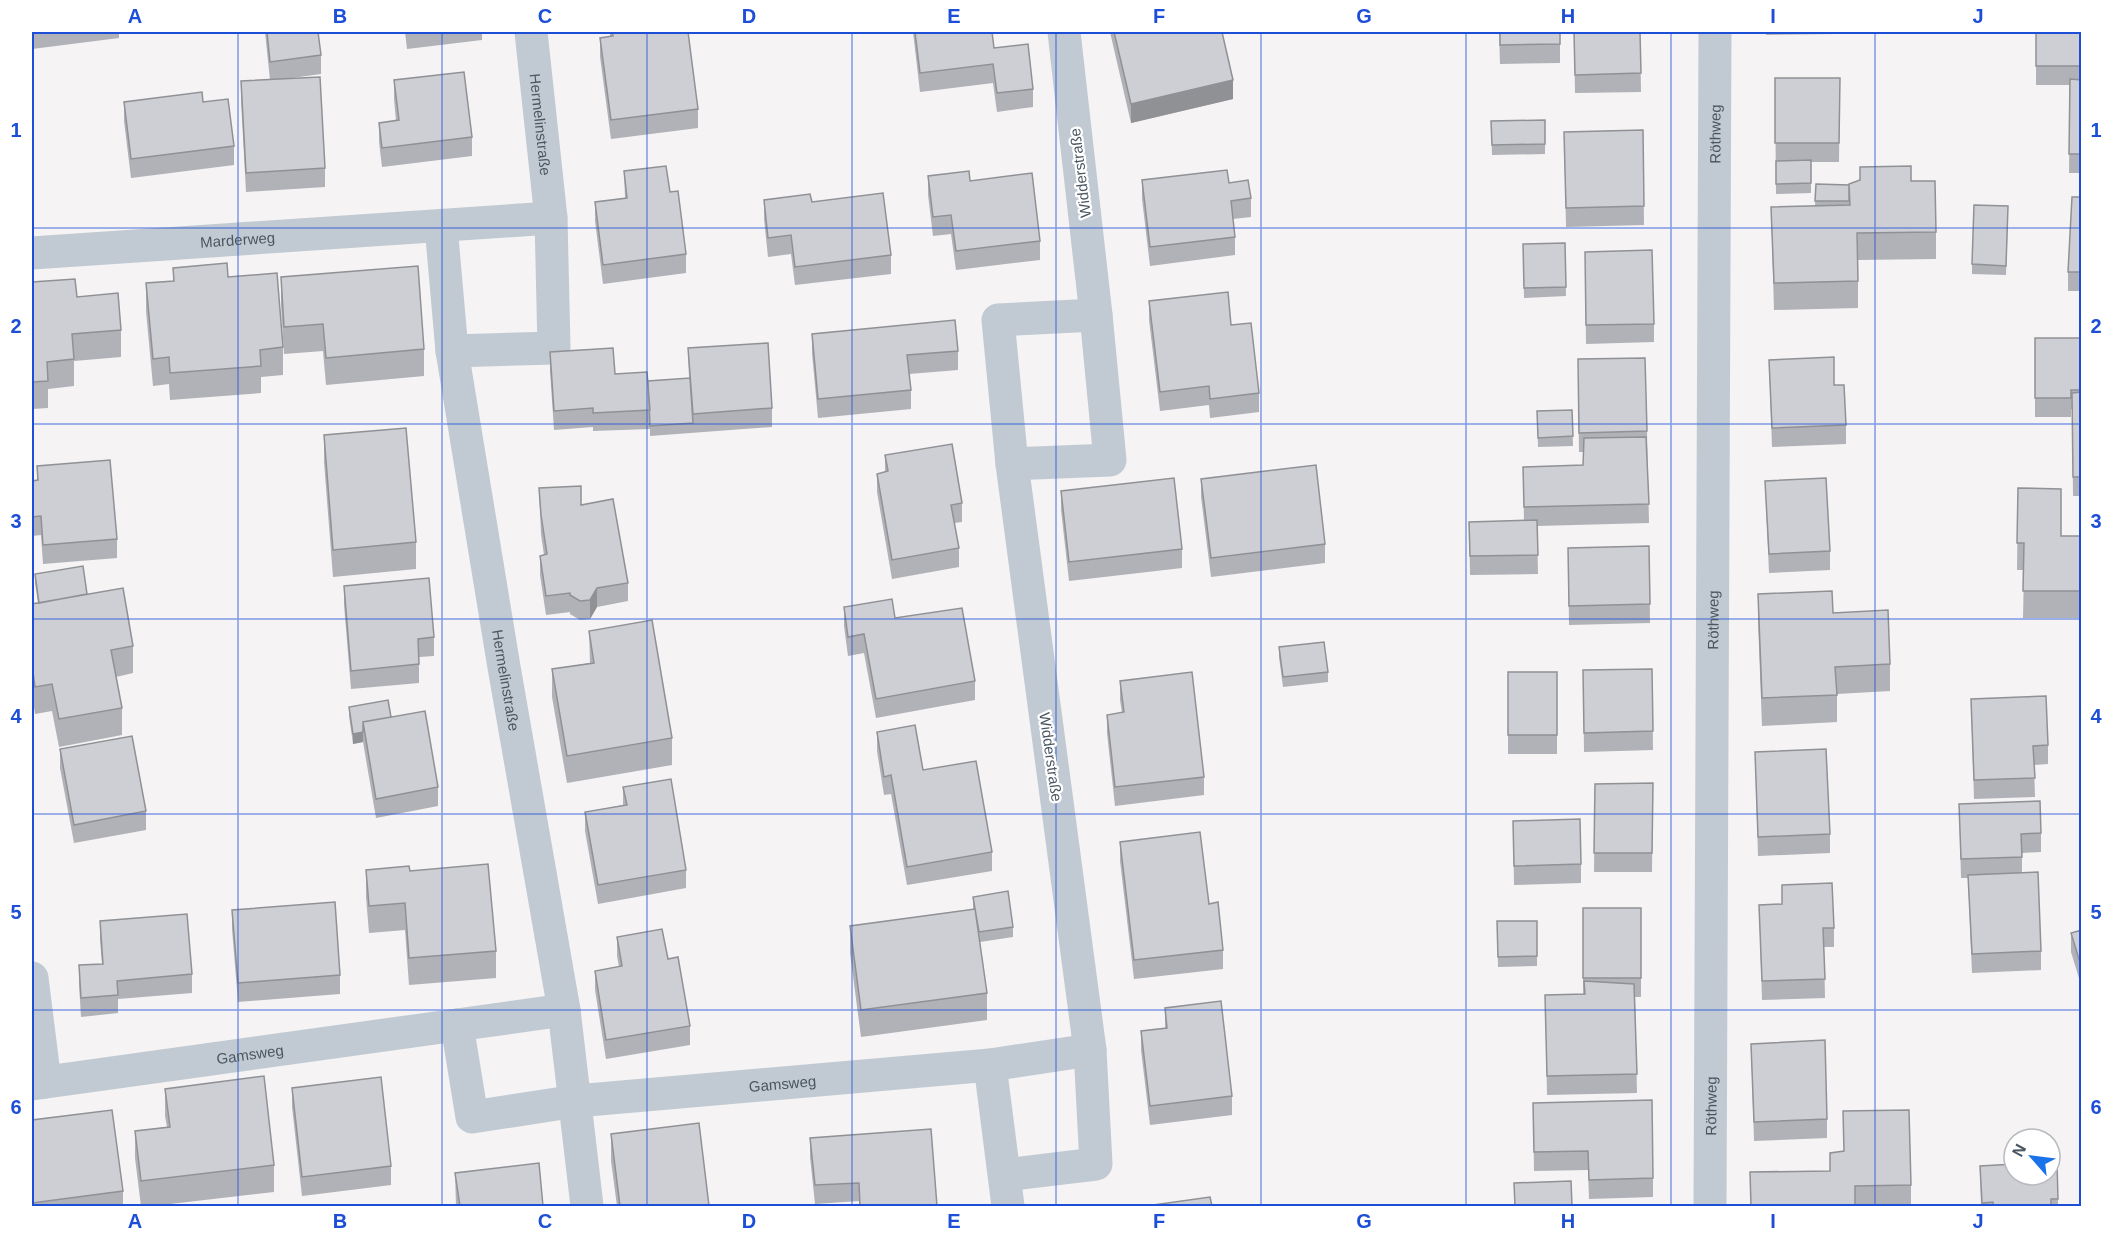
<svg xmlns="http://www.w3.org/2000/svg" width="2113" height="1238" font-family="Helvetica,sans-serif">
<style>
.lines{fill:none;stroke-linecap:round;stroke-linejoin:round}
.street{stroke:#c1cad2;stroke-width:33}
.wall{fill:#b0b2b7}
.shaded-wall{fill:#909195}
.building{fill:#cdcfd5;stroke:#909195;stroke-width:1.5}
.grid{fill:none;stroke:#1d4ed8;stroke-width:1.5;stroke-opacity:0.55}
.labels{text-anchor:middle;dominant-baseline:central;stroke-width:4.5;stroke-linejoin:round;paint-order:stroke}
.street-label{font-size:15px;fill:#4a5661;stroke:#fff}
.neatline{fill:none;stroke:#1d4ed8;stroke-width:2}
.grid-label{font-size:20px;text-anchor:middle;font-weight:bold;fill:#1d4ed8}
</style>
<rect width="100%" height="100%" fill="#f5f3f3"/>
<g class="lines">
<!-- street -->
<g class="street">
<path id="s1" d="M531,32L551,218"/>
<path id="s2" d="M441,226L452,351L504,667L564,1010"/>
<path id="s3" d="M32,253L551,218L554,348L452,351"/>
<path d="M1012,464L1110,460L1096,315L1064,32"/>
<path d="M32,978L45,1082"/>
<path d="M1090,1050L1012,464L998,320L1096,315"/>
<path d="M990,1065L1008,1206"/>
<path id="s4" d="M32,1084L457,1025"/>
<path id="s5" d="M587,1206L564,1010L457,1025L472,1117L576,1101L990,1065L1090,1050L1096,1164L1005,1175"/>
<path id="s6" d="M1710,1206L1715,32"/>
</g>
</g>
<!-- wall -->
<path class="wall" d="M32,32H119V38L32,49Z
M265,32H318L321,55V74L285,79L325,168V187L246,192L241,100V81L270,80Z
M405,32H482V40L407,49Z
M610,32H688L698,109V128L611,139L600,57V38L610,37Z
M913,32H992L994,48L1033,89V107L997,112L993,83L920,92Z
M1110,32H1222L1233,99L1131,123Z
M1499,32H1560V63L1500,64Z
M1574,32H1640L1641,92L1575,93Z
M1766,32H1835V34L1766,35Z
M2036,32H2082V173H2069L2070,85H2036Z
M1775,78H1840L1839,162H1811V193L1776,194Z
M394,80L472,137V156L382,167L379,142V123L396,121L394,99Z
M124,102H203L234,146V165L131,178L124,121Z
M1545,120V154L1492,155L1491,121Z
M1643,130L1644,225L1566,227L1564,132Z
M1860,167L1911,181L1936,232V259L1858,260V308L1774,310L1771,207L1815,206L1816,184L1849,185L1860,180Z
M624,171L686,254V273L603,284L595,221V202L625,198Z
M928,176L970,181L1040,241V260L956,270L951,234L933,236L928,195Z
M1142,180L1229,183L1251,198V217L1233,219L1235,237V255L1150,266L1142,199Z
M2082,197V291H2068V272Z
M764,200L812,202L891,255V274L795,285L791,254L768,257L764,219Z
M2008,216L2006,275L1972,274V264Z
M1565,243L1566,296L1524,298L1523,244Z
M173,268L228,277L283,347V375L261,377V393L170,400L169,384L153,386L146,311V283L173,281Z
M1585,270L1654,324V342L1586,344Z
M281,277L424,349V376L326,385L323,351L284,354L281,305Z
M32,282L77,297L121,330V357L74,361V386L48,389V408L32,409Z
M1149,301L1231,325L1259,393V412L1210,418L1209,405L1160,411L1149,320Z
M812,334L958,351V370L909,374L911,390V409L818,418L812,353Z
M2035,338H2082V496H2073L2072,409H2071V417H2035Z
M688,348L772,408V427L650,436V428V429L593,431V427L554,430L550,371V352L615,374L648,381L689,378Z
M1769,360L1834,385L1846,425V444L1772,447Z
M1578,378L1647,431L1649,523L1537,526L1538,574L1470,575L1469,522L1524,521L1523,467L1583,465L1584,452H1579Z
M1572,410L1573,446L1538,447L1537,411Z
M324,435L416,542V569L333,577L324,462Z
M885,455L962,503V522L954,523L959,548V567L892,579L877,492V474L885,472Z
M37,466L117,539V558L43,564L41,535L32,536V481L37,480Z
M1201,479L1325,544V563L1211,577L1201,497Z
M1765,481L1830,551V570L1769,573Z
M539,488L581,505L628,583V601L597,607L590,619L580,620L570,614V612L546,615L540,575V556L544,555L541,534Z
M2018,488L2061,536H2082V618H2023L2024,570H2017Z
M1061,491L1182,549V568L1069,581L1061,510Z
M1649,546L1650,623L1569,625L1568,548Z
M35,574L87,594L133,646V673L116,677L122,708V735L59,747L52,711L35,714L32,692V604L38,603L35,583Z
M344,586L434,637V656L419,657V683L351,689L344,605Z
M1758,594L1833,613L1890,664V691L1837,694V722L1762,726L1758,621Z
M844,607L975,681V700L876,718L864,653L848,656L844,626Z
M589,631L672,738V765L567,783L552,697V669L590,663Z
M1279,647L1328,672V682L1283,687L1279,657Z
M1652,669L1653,750L1584,752L1583,670Z
M1508,672H1557V754H1508Z
M1120,681L1204,777V795L1115,806L1107,733V715L1122,713L1120,700Z
M1971,699L2048,745V764L2034,765L2035,797L1974,799Z
M349,707L391,717L438,787V806L376,818L363,742L353,744L349,716Z
M877,732L992,852V871L907,885L891,794L884,795L877,751Z
M60,749L146,811V830L74,843L60,768Z
M1755,752L1830,834V853L1758,856Z
M1653,783L1652,872H1594L1595,784Z
M623,787L686,870V888L598,904L585,831V812L623,805Z
M1959,804L2041,833V852L2022,853V873L2041,951V970L1972,973L1968,878H1961Z
M1513,821L1581,864V883L1514,885Z
M1120,842L1209,904L1223,950V969L1134,979L1120,861Z
M366,870L410,871L496,951V978L409,985L405,930L369,933L366,897Z
M1782,885L1834,928V947H1824L1825,998L1762,1000L1759,905L1782,904Z
M973,897L1013,927V937L980,942L987,993V1020L861,1037L850,953V926L973,909Z
M1583,908H1641V997H1635L1637,1093L1547,1095L1545,995L1583,994Z
M232,910L340,975V994L238,1002L232,929Z
M100,921L192,974V993L118,999V1013L81,1017L79,984V965L102,964L100,940Z
M1497,921H1537V966L1498,967Z
M2082,930V988L2071,952V933Z
M617,937L690,1026V1045L606,1059L595,990V971L619,967L617,956Z
M1165,1008L1232,1096V1115L1150,1125L1141,1050V1031L1165,1028Z
M1751,1044L1827,1119V1138L1754,1141Z
M292,1088L391,1166V1185L302,1196L292,1107Z
M165,1089L274,1165V1192L153,1206H141L135,1158V1131L167,1127L165,1116Z
M1533,1103L1653,1178V1197L1589,1199L1588,1170L1534,1171Z
M32,1120L123,1191V1206H32Z
M611,1134L709,1206H617L611,1161Z
M810,1138L937,1206H859V1201L815,1204L810,1157Z
M2057,1163L2058,1206H1981L1980,1166Z
M1750,1172L1911,1185V1204L1855,1205Z
M455,1173L543,1206H456Z"/>
<!-- shaded-wall -->
<path class="shaded-wall" d="M1233,80V99L1131,123V104Z
M597,588V607L590,619V600Z
M363,732V742L353,744V734Z"/>
<!-- building -->
<path class="building" d="M267,32H318L321,55L270,62Z
M612,32H688L698,109L611,120L600,38L613,36Z
M915,32H992L994,48L1028,44L1033,89L997,93L993,64L920,73Z
M1114,32H1222L1233,80L1131,104Z
M1500,32H1560V44L1500,45Z
M1574,32H1640L1641,73L1575,75Z
M2036,32H2082V66H2036Z
M464,72L472,137L382,148L379,123L399,120L394,80Z
M320,77L325,168L246,173L241,81Z
M1775,78H1840L1839,143H1775Z
M2070,79L2082,80V154H2069Z
M202,92L203,102L228,99L234,146L131,159L124,102Z
M1545,120V144L1492,145L1491,121Z
M1643,130L1644,206L1566,208L1564,132Z
M1811,160V183L1776,184V161Z
M666,166L670,192L678,191L686,254L603,265L595,202L627,198L624,171Z
M1911,166V181H1935L1936,232L1857,233L1858,281L1774,283L1771,207L1850,205L1849,184L1860,180V167Z
M1227,170L1229,183L1248,180L1251,198L1231,201L1235,237L1150,247L1142,180Z
M969,171L970,181L1032,173L1040,241L956,251L951,215L933,217L928,176Z
M1816,184L1849,185V201H1815Z
M883,193L891,255L795,267L791,235L768,238L764,200L810,194L812,202Z
M2072,197H2082V272H2068Z
M1974,205L2008,206L2006,266L1972,264Z
M1565,243L1566,287L1524,288L1523,244Z
M1652,250L1654,324L1586,325L1585,252Z
M227,263L228,277L277,273L283,347L260,350L261,366L170,373L169,357L153,359L146,283L174,281L173,268Z
M418,266L424,349L326,358L323,324L284,327L281,277Z
M75,279L77,297L118,293L121,330L72,334L74,359L47,362L48,381L32,382V282Z
M1228,292L1231,325L1251,323L1259,393L1210,399L1209,386L1160,392L1149,301Z
M955,320L958,351L907,355L911,390L818,399L812,334Z
M2035,338H2082V390H2071V398H2035Z
M768,343L772,408L693,414L688,348Z
M613,348L615,374L647,372L650,410L593,413V408L554,411L550,352Z
M1834,357V385H1844L1846,425L1772,428L1769,360Z
M1645,358L1647,431L1579,433L1578,359Z
M690,378L693,423L650,426L648,381Z
M2082,392V477H2073L2072,393Z
M1572,410L1573,436L1538,438L1537,411Z
M406,428L416,542L333,550L324,435Z
M1646,437L1649,504L1524,507L1523,467L1583,465L1584,438Z
M952,444L962,503L951,505L959,548L892,560L877,474L888,471L885,455Z
M110,460L117,539L43,545L41,516L32,517V481L38,480L37,466Z
M1316,465L1325,544L1211,558L1201,479Z
M1174,478L1182,549L1069,562L1061,491Z
M1826,478L1830,551L1769,554L1765,481Z
M581,486V505L613,499L628,583L597,588L590,600L580,601L570,595V593L546,596L540,556L547,554L541,515L539,488Z
M2018,488L2061,489V536H2082V591H2023L2024,543H2017Z
M1537,520L1538,555L1470,556L1469,522Z
M1649,546L1650,604L1569,606L1568,548Z
M83,566L87,594L39,603L35,574Z
M429,578L434,637L418,639L419,664L351,671L344,586Z
M123,588L133,646L111,650L122,708L59,719L52,684L35,687L32,665V604Z
M1832,591L1833,613L1888,610L1890,664L1835,667L1837,695L1762,698L1758,594Z
M892,599L895,618L962,608L975,681L876,699L864,634L848,637L844,607Z
M652,620L672,738L567,756L552,669L594,663L589,631Z
M1324,642L1328,672L1283,677L1279,647Z
M1652,669L1653,731L1584,733L1583,670Z
M1192,672L1204,777L1115,787L1107,715L1124,712L1120,681Z
M1508,672H1557V735H1508Z
M2046,696L2048,745L2033,746L2035,778L1974,780L1971,699Z
M388,700L391,717L363,722V732L353,734L349,707Z
M425,711L438,787L376,799L363,722Z
M915,725L923,770L976,761L992,852L907,867L891,775L884,777L877,732Z
M132,736L146,811L74,825L60,749Z
M1826,749L1830,834L1758,837L1755,752Z
M671,779L686,870L598,885L585,812L627,805L623,787Z
M1653,783L1652,853H1594L1595,784Z
M2040,801L2041,833L2021,834L2022,857L1961,859L1959,804Z
M1580,819L1581,864L1514,866L1513,821Z
M1200,832L1209,904L1218,902L1223,950L1134,960L1120,842Z
M488,864L496,951L409,958L405,903L369,906L366,870L409,866L410,871Z
M2038,872L2041,951L1972,954L1968,875Z
M1832,883L1834,928H1823L1825,979L1762,981L1759,905L1782,904V885Z
M1008,891L1013,927L979,932L973,897Z
M335,902L340,975L238,983L232,910Z
M1583,908H1641V978H1583Z
M975,909L987,993L861,1010L850,926Z
M187,914L192,974L117,981L118,995L81,998L79,965L103,964L100,921Z
M1497,921H1537V956L1498,957Z
M662,929L668,959L678,957L690,1026L606,1040L595,971L622,966L617,937Z
M2082,930V969L2071,933Z
M1584,981L1634,984L1637,1074L1547,1076L1545,995L1585,994Z
M1221,1001L1232,1096L1150,1106L1141,1031L1167,1028L1165,1008Z
M1825,1040L1827,1119L1754,1122L1751,1044Z
M264,1076L274,1165L141,1181L135,1131L170,1127L165,1089Z
M381,1077L391,1166L302,1177L292,1088Z
M1652,1100L1653,1178L1589,1180L1588,1151L1534,1152L1533,1103Z
M112,1110L123,1191L32,1203V1120Z
M1909,1110L1911,1185L1855,1186V1206H1751L1750,1172L1830,1171V1153L1844,1151L1843,1111Z
M699,1123L709,1206H620L611,1134Z
M931,1129L937,1206H860L859,1183L815,1185L810,1138Z
M539,1163L543,1206H460L455,1173Z
M2050,1163H2057L2058,1199H2051V1206H1993V1202L1982,1203L1980,1166L2014,1164V1175H2050Z
M1571,1181L1572,1206H1515L1514,1183Z
M1210,1197L1212,1206H1146Z"/>
<!-- grid -->
<path class="grid" d="M238,32V1206M442,32V1206M647,32V1206M852,32V1206M1056,32V1206M1261,32V1206M1466,32V1206M1671,32V1206M1875,32V1206M32,228H2082M32,424H2082M32,619H2082M32,814H2082M32,1010H2082"/>
<g class="labels">
<!-- street labels -->
<g class="street-label">
<text stroke="none"><textPath href="#s1" startOffset="93">Hermelinstraße</textPath></text>
<text stroke="none"><textPath href="#s6" startOffset="1072">Röthweg</textPath></text>
<text transform="translate(1080 173) rotate(-97)">Widderstraße</text>
<text stroke="none"><textPath href="#s3" startOffset="206">Marderweg</textPath></text>
<text stroke="none"><textPath href="#s6" startOffset="586">Röthweg</textPath></text>
<text stroke="none"><textPath href="#s2" startOffset="459">Hermelinstraße</textPath></text>
<text transform="translate(1051 757) rotate(82)">Widderstraße</text>
<text stroke="none"><textPath href="#s4" startOffset="220">Gamsweg</textPath></text>
<text stroke="none"><textPath href="#s5" startOffset="711">Gamsweg</textPath></text>
<text stroke="none"><textPath href="#s6" startOffset="100">Röthweg</textPath></text>
</g>
</g>
<!-- border -->
<rect width="2113" height="1238" fill="none" stroke="#ffffff" stroke-width="66"/>
<!-- north arrow -->
<g transform="translate(2032 1157) rotate(298)"><circle r="28" fill="#ffffff" stroke="#b7bbc0" stroke-width="1.5"/>
<path d="M0-4.5L10 22L0 15L-10 22Z" fill="#1a73e8"/>
<text y="-9" font-size="16" font-weight="bold" text-anchor="middle" fill="#4a5661">N</text>
</g>
<rect x="33" y="33" width="2047" height="1172" class="neatline"/>
<g class="grid-label">
<text x="135" y="23">A</text>
<text x="340" y="23">B</text>
<text x="545" y="23">C</text>
<text x="749" y="23">D</text>
<text x="954" y="23">E</text>
<text x="1159" y="23">F</text>
<text x="1364" y="23">G</text>
<text x="1568" y="23">H</text>
<text x="1773" y="23">I</text>
<text x="1978" y="23">J</text>
<text x="16" y="137">1</text>
<text x="2096" y="137">1</text>
<text x="16" y="333">2</text>
<text x="2096" y="333">2</text>
<text x="16" y="528">3</text>
<text x="2096" y="528">3</text>
<text x="16" y="723">4</text>
<text x="2096" y="723">4</text>
<text x="16" y="919">5</text>
<text x="2096" y="919">5</text>
<text x="16" y="1114">6</text>
<text x="2096" y="1114">6</text>
<text x="135" y="1228">A</text>
<text x="340" y="1228">B</text>
<text x="545" y="1228">C</text>
<text x="749" y="1228">D</text>
<text x="954" y="1228">E</text>
<text x="1159" y="1228">F</text>
<text x="1364" y="1228">G</text>
<text x="1568" y="1228">H</text>
<text x="1773" y="1228">I</text>
<text x="1978" y="1228">J</text>
</g>
</svg>
